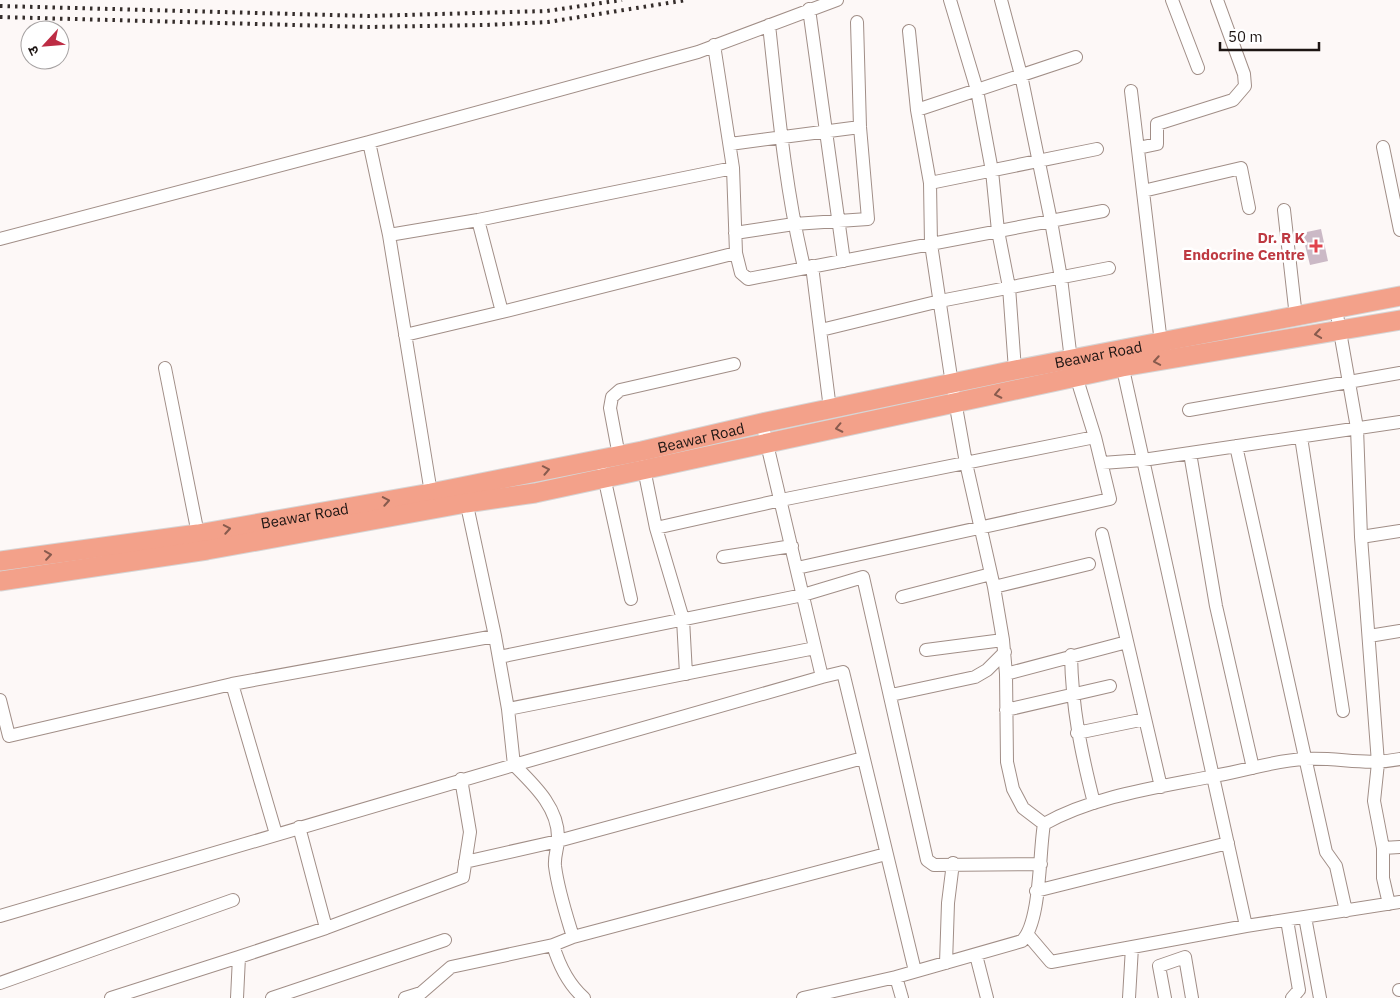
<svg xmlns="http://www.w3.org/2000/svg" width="1400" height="998" font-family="'IBM Plex Sans','Noto Sans Devanagari',sans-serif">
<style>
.building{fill:#cbb9c6}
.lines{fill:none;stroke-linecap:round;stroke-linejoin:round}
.street-casing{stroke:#a18e87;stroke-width:14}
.primary-casing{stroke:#d6d5d5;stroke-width:21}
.street{stroke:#fff;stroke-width:12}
.primary{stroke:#f3a18a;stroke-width:19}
.rail{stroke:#352d2b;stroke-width:4;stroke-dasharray:2.5 5;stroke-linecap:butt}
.oneway{stroke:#885b4e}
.health-dot{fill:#e0444e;stroke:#fff;stroke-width:2}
.labels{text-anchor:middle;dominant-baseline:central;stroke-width:5;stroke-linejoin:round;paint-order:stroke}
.health-label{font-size:15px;font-weight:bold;fill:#be3a42;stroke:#fff;text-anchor:end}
.street-label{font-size:15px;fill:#1d1513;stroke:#fff}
</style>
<rect width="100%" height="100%" fill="#fdf8f7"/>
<!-- building -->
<path class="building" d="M1321,229L1328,261L1310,265L1302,233Z"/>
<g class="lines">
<defs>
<path id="street" d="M950,0L977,90L992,171L998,231L1009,287L1015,370
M1172,0L1198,68
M809,9L844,261
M769,25C778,107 785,188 804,267
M909,31L917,110L930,183L931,244L952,384L966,463L994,587L1003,640L1006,674L1007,762L1013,789L1023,808L1044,824
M714,45L733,168L736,253L741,273L748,279L1103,211
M1131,91L1161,343
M917,110L1076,57
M730,144L860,127
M1383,147L1400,230
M1138,148L1157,144V124L1233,100L1245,86L1244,74L1217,0
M930,183L1097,149
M1143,191L1241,168L1249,208
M1284,210L1296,317
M478,220L502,312L736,253
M735,233L794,224L868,219L860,127L857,22
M389,235L478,220L733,168
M0,239L369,142
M812,266L830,409
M1336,309L1357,428L1361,537L1378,763L1374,801L1383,848V878L1389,904
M821,330L940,301L1109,268
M405,335L502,312
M1121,360L1246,926
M165,368L198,534
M1189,410L1400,373
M762,423L822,677L843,672L915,971
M1301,437L1343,711
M1236,446L1326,852L1336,866L1346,911
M1190,453L1216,606L1253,768
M619,456L610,408L612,397L620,390L734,364
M1102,463L1143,460L1400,422
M643,464L656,528L683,619L686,674
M603,472L631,599
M431,493L389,235L369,142L698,52L837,0
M656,528L781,500L1095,437
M1102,534L1161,787
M1361,537L1400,531
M723,557L792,546
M797,568L1110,499L1095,437L1071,360L1061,278L1051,221L1021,75L1001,0
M994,587L1089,564
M902,597L991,574
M1369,636L1400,631
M926,650L1003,640
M1071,655C1072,708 1081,752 1094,803
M499,657L803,595L863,577L927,860L934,865L1041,864
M1006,674L1127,642
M232,684L276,834
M891,695L975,677L987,670L1005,652
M0,700L9,736L232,684L495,636
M508,709L815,648
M1006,710L1110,686
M1077,733L1145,719
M299,827L326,928
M1383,848L1400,847
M465,862L558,841L863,758
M1036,891L1228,843
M0,916L514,765L508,709L495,636L465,496
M1305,917L1320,998
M1287,920L1299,990L1292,998
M1028,935L1051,962L1246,926L1400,902
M573,937C566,914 558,890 555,866C554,856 558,848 558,839C559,808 534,785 514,765L822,677
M553,945C559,965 568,984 584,998
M976,955L987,998
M946,963L948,903L953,863
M896,977L902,998
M0,983L233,900
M1399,990H1400
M111,998L239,957
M237,998L239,957L326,928L463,877L470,832L461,779
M272,998L445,940
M405,998L421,993L451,967L553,945L573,937L886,854
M803,998L896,977L1022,941C1041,922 1039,852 1044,824C1096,795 1161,787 1219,775C1247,770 1277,760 1305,759C1339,757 1365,766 1400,759
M1129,998L1132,947
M1165,998L1159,966L1185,957L1192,998"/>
<g id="primary">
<path id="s1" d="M0,561L198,534L431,493L642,451L762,423L1015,370L1400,296"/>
<path d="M0,581L207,550L466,503L535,493L1122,367L1400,320"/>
</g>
</defs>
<!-- street casing -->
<use href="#street" class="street-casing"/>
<!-- primary casing -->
<use href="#primary" class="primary-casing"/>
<!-- street -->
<use href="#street" class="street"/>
<!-- primary -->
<use href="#primary" class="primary"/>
<!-- rail -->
<path class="rail" d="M0,6L368,16L547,11L622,0
M0,17L368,27L485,25L548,22L687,0"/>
</g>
<!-- one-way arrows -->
<defs><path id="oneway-chevron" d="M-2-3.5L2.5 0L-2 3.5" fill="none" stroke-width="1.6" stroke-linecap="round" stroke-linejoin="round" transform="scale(1.25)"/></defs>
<g class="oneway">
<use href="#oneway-chevron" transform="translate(1318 334) rotate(171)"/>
<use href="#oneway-chevron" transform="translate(1157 361) rotate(170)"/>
<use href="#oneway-chevron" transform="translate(998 394) rotate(168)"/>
<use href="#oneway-chevron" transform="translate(839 428) rotate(168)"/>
<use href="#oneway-chevron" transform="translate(546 470) rotate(-11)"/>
<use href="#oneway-chevron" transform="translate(386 501) rotate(-10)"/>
<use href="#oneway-chevron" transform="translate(227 529) rotate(-10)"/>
<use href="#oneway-chevron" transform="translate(48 555) rotate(-8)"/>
</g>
<!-- markers -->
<path class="health-dot" d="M1313.5 238.5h5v5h5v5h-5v5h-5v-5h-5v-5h5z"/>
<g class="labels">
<!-- health labels -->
<g class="health-label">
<text x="1305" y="237">Dr. R K<tspan x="1305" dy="17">Endocrine Centre</tspan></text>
</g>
<!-- street labels -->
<g class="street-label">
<text stroke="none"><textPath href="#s1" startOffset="1118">Beawar Road</textPath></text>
<text stroke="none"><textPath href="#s1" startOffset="712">Beawar Road</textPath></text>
<text stroke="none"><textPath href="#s1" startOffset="308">Beawar Road</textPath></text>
</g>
</g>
<!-- north arrow -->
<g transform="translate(45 45) rotate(244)"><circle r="24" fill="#ffffff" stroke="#a5a1a1"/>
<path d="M0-4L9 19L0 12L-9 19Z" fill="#bd2c44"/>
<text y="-8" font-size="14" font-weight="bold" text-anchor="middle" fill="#1d1513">उ</text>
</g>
<!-- scale -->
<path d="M1220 42v8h99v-8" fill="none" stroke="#1d1513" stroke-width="2.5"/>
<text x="1228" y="42" font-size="15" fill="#1d1513" stroke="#ffffff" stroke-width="4" paint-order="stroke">50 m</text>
</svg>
